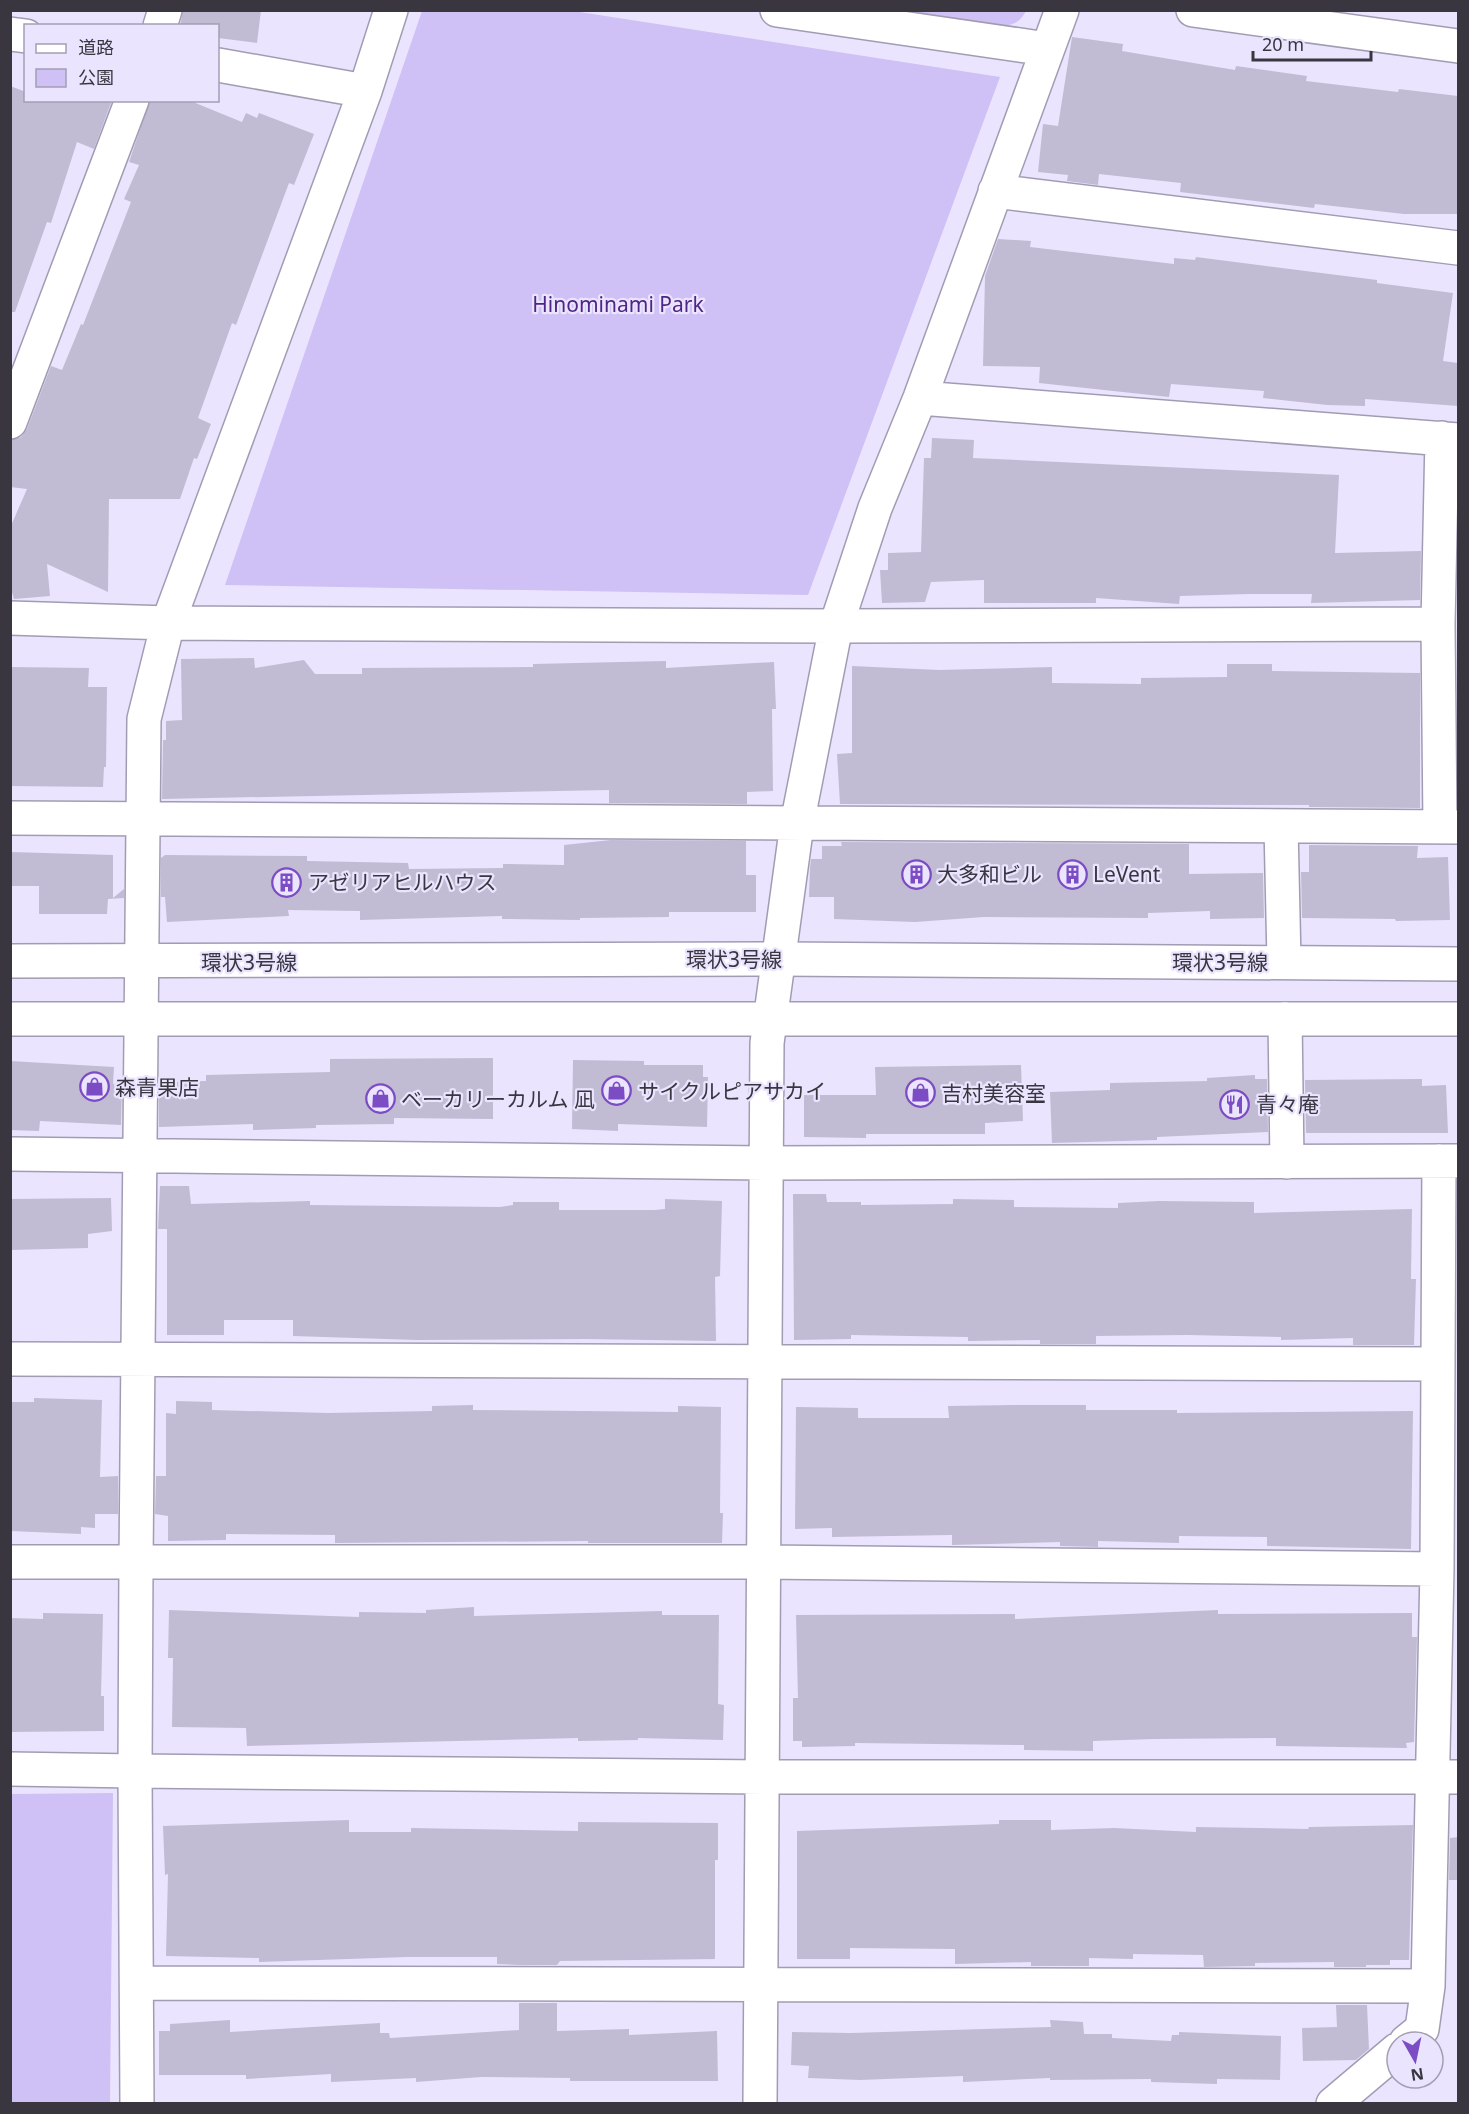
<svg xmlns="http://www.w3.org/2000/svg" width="1469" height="2114" font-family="'Noto Sans','Noto Sans JP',sans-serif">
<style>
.green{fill:#cfc0f5}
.building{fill:#c2bbd4}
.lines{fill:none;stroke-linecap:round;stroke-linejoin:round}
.street-casing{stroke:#a29cb3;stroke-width:36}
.secondary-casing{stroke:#a29cb3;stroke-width:36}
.street{stroke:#fff;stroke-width:33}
.secondary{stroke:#fff;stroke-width:33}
.labels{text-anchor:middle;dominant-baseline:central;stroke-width:4.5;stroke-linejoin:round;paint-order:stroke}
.park-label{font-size:21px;fill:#4e2686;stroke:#ebe4fe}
.poi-label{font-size:21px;fill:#393640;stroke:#ebe4fe;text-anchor:start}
.street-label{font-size:21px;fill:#393640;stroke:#ebe4fe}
</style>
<rect width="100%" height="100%" fill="#ebe4fe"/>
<!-- green -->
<path class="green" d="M422,11H573L1000,77L808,595L225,585Z
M901,11H1026C1022,18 1018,23 1009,25C982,29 929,15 901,11Z
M113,1793L110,2103H11V1794Z"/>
<!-- building -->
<path class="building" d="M183,10H261L257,43L218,38V26H180Z
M1072,37L1123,44L1122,51L1235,70L1236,66L1307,76L1306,81L1398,92L1399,89L1458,96V214H1404L1315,204L1314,208L1180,192L1181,183L1099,174L1098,185L1067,181L1068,175L1038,172L1043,124L1058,126Z
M10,86L26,92V100H112L94,149L77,142L51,223L47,222L15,312H10Z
M150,100H188L242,122L246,113L257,118L259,113L314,134L294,185L289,183L236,325L232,323L198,418L211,424L197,459L194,458L180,499H109L108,592L47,564L50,596L14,599L10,585V528L27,489L10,487V440L21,437L27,429L51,366L62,370L81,324L83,325L131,202L124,199L139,165L129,162Z
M998,239L1031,241L1030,247L1174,264V258L1195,260L1196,257L1377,280V283L1453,293L1443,361L1458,363V406L1365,399V406L1327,405L1263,398L1264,391L1171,384L1169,397L1039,383L1040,367L983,366L985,276Z
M932,438L974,440L973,458L1339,475L1335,553L1421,551L1420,600L1311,603L1312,594H1249L1180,596L1179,604L1096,598V603H984V580L931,582L925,602L882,603L880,570H888V553L921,552L924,458H931Z
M254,658L255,668L304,660L315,674H362V668L533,667V664L666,661V668L774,662L776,709H772L773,791L747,792V804L609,803V790L162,799L163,740H166V721L182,720L181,659Z
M1227,664H1272V671L1420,673V808L1309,807V805L840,804L837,754L852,753V666L939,670L1052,667V683L1141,684V678L1227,677Z
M10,667L89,668L88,687H107L106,767H104L103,787L10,786Z
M611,840L746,841V875H756V912H669V917L580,918V920L502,919V916L360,920V911L288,910L289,916L167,922L165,897H161V858L165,855L307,856V861L408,863L409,869L503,868V864L564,865V845Z
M841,842L1189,844V874L1263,873L1264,918L1210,919V911L1148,913V918L984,917L915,922L834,919V897H809L810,868L811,859H822V846H842Z
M1309,845L1418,846L1417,858L1448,857L1450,920L1396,921L1395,919L1302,918L1301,872H1309Z
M10,852L113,855V898L124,889V898L108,899L107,914H39V886H10Z
M493,1058V1119L394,1118V1124L316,1125V1128L253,1130V1124L159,1127V1082L206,1081V1075L330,1072V1059Z
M573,1060L644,1061V1065H703V1077H708L707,1127L618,1124V1131L572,1129Z
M10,1061L114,1067L113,1084L122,1083L121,1125L40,1121L39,1131L10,1130Z
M1021,1065L1023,1121L985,1123V1134H866V1138L804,1137V1095H876L875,1067Z
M1255,1075V1079H1267L1268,1132L1157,1137V1140L1052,1143L1050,1092L1110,1090V1083L1207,1081V1078Z
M1422,1079V1086L1446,1085L1448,1133H1306L1305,1080Z
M160,1186H189L191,1204L310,1201V1205L500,1207L513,1205V1202H559V1210H655L665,1209V1199L722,1201L720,1276L715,1277L716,1341L585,1339L417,1340L293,1336V1320H224V1335H167V1229H158Z
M793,1194H826L827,1202H861V1205L953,1204V1199L1014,1200V1207L1118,1208V1203L1159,1201L1254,1202V1213L1412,1209L1411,1279H1416L1414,1345H1353V1338L1281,1340V1337L1187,1335L1096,1336V1344H1040V1340L968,1341V1337L851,1335V1339L794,1340Z
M111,1198L112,1231L88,1234V1248L10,1250V1199Z
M34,1398L102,1400L100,1477L118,1476V1514H95V1528L81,1527V1534L10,1531V1402H34Z
M176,1401L212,1402V1410L328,1413L432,1411V1406L473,1405V1410L678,1412V1406L721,1407L720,1513H723L722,1543H588V1541L335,1543V1535L226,1534V1540L168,1541V1516L155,1514L156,1476H166V1413L176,1414Z
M1014,1405H1086V1410H1177V1413L1413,1411L1411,1549L1267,1546V1537L1179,1536V1543L1098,1541V1547L1060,1546V1542L952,1545V1535L832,1537V1528L795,1529L796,1407L858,1408V1418H949L948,1406Z
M474,1607V1616L662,1611V1615H719L718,1704L724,1705L723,1740L638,1738V1740L578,1741V1738L247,1746L246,1728L172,1727L173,1658H168L169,1610L359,1617V1612L426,1613V1610Z
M1218,1610V1614L1412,1613V1637H1417L1414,1742L1406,1743L1407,1748L1276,1746V1738L1154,1739L1093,1741V1751L1024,1750V1745L855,1743V1746L802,1747V1741H793V1698H798L796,1615L1015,1614V1619Z
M43,1613L103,1614L101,1696H104V1731L10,1732V1618L43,1619Z
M349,1820V1832H411V1828L578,1831V1822L718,1823V1860H715V1959L560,1961L557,1965H519L497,1964V1957H407L259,1962V1958L166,1956L168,1874L165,1875L163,1826Z
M999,1820H1051V1830L1114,1828L1196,1832V1827L1308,1829L1309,1827L1413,1825L1409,1960H1390V1965H1366V1967H1334V1962L1255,1963V1966L1204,1967L1203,1955L1133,1954V1959L1089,1958V1966H1031V1962L955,1964V1949L850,1948V1959H797V1831L999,1824Z
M1458,1837V1880H1449L1450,1838Z
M519,2003H557V2031L629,2029V2035L717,2031L718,2081H570V2078L481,2077L416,2082V2078L331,2082V2074L246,2079V2075H159V2031H170V2024L230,2020V2032L380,2023V2033H389L390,2038L519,2030Z
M1336,2005H1367L1369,2049L1356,2060L1303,2061L1302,2028L1337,2027Z
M1050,2020L1083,2022L1084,2034H1112V2038L1171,2041L1172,2035H1179V2032L1281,2036L1280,2080L1217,2079V2084L1151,2082V2079L1050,2080V2078L963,2082V2076L860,2080L808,2078L809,2066L791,2065L792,2032L851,2033L1051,2027Z"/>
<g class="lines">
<defs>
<path id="street" d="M777,10L1047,49
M1193,10L1458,46
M160,26L165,10
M10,34L26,36
M218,65L365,91L391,10
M365,91L168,623L144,719L136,1562H763L1437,1569
M995,191L1458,248
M920,398L1458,440
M10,422L132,100
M10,618L168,623L836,626L1438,624L1442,438
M1438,624L1440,827
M10,818L1458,827
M1281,826L1284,962
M1285,1019L1287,1162
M10,1154L767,1163L1458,1161
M10,1359L1438,1364L1437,1569L1428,1986L138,1983
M1438,1364L1439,1161
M10,1562H136L135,1771L10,1769
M1406,2042L1422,2029L1428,1986
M137,2104L135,1771L763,1777H1458
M760,2104L767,1043L797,824L836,626L875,508L920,398L1062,10
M1333,2104L1397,2050"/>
<path id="secondary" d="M10,961L778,959L1458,964
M10,1019H1458"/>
</defs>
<!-- street casing -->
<use href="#street" class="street-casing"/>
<!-- secondary casing -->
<use href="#secondary" class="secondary-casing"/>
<!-- street -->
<use href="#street" class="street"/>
<!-- secondary -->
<use href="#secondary" class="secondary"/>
</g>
<!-- icons -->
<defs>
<symbol id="building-ring" viewBox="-11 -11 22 22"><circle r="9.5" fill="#ebe4fe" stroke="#7b4cc4" stroke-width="1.5"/><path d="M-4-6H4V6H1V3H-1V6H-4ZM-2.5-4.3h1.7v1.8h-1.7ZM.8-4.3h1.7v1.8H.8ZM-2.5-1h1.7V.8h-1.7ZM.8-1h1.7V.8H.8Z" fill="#7b4cc4"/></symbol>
<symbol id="shop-ring" viewBox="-11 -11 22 22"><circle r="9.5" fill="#ebe4fe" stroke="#7b4cc4" stroke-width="1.5"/><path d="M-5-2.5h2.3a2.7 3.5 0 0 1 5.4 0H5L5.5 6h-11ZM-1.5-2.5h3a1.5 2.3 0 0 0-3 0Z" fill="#7b4cc4"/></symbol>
<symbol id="restaurant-ring" viewBox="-11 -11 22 22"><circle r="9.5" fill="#ebe4fe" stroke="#7b4cc4" stroke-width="1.5"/><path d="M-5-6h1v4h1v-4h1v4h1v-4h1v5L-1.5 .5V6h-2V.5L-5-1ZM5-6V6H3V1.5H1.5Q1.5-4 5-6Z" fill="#7b4cc4"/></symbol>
</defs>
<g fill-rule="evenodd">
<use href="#building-ring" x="900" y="858" width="33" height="33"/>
<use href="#building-ring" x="1056" y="858" width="33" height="33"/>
<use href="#building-ring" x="270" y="866" width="33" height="33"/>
<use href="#shop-ring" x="78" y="1070" width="33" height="33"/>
<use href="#shop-ring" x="600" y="1074" width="33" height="33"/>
<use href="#shop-ring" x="904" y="1076" width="33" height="33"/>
<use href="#shop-ring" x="364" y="1082" width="33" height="33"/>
<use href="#restaurant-ring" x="1218" y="1088" width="33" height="33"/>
</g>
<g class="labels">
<!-- park labels -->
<g class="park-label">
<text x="618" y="304">Hinominami Park</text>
</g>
<!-- poi labels -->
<g class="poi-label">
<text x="937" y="874">大多和ビル</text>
<text x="1093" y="874">LeVent</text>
<text x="308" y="882">アゼリアヒルハウス</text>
<text x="115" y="1087">森青果店</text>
<text x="638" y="1091">サイクルピアサカイ</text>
<text x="941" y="1093">吉村美容室</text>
<text x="401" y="1099">ベーカリーカルム 凪</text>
<text x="1256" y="1104">青々庵</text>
</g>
<!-- street labels -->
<g class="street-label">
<text x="734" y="959">環状3号線</text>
<text x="249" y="962">環状3号線</text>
<text x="1220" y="962">環状3号線</text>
</g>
</g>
<!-- border -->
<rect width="1469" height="2114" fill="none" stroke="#393640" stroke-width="24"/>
<!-- legend -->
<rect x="24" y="24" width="195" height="78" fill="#ebe4fe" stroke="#a49eb2" stroke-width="1.5"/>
<rect x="36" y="44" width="30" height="9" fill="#ffffff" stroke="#a49eb2" stroke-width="1.5"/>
<text x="78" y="54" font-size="18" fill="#393640">道路</text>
<rect x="36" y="69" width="30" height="18" fill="#cfc0f5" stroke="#a49eb2" stroke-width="1.5"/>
<text x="78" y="84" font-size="18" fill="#393640">公園</text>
<!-- north arrow -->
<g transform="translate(1415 2060) rotate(171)"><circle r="28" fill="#ebe4fe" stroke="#a49eb2" stroke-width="1.5"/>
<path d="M0-4.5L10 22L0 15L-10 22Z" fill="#7b4cc4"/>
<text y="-9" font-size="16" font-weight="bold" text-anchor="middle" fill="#393640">N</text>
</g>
<!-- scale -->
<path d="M1253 51v9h118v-9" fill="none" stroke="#393640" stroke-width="3"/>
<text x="1262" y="51" font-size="18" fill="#393640" stroke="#ebe4fe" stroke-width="4.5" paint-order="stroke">20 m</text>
</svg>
